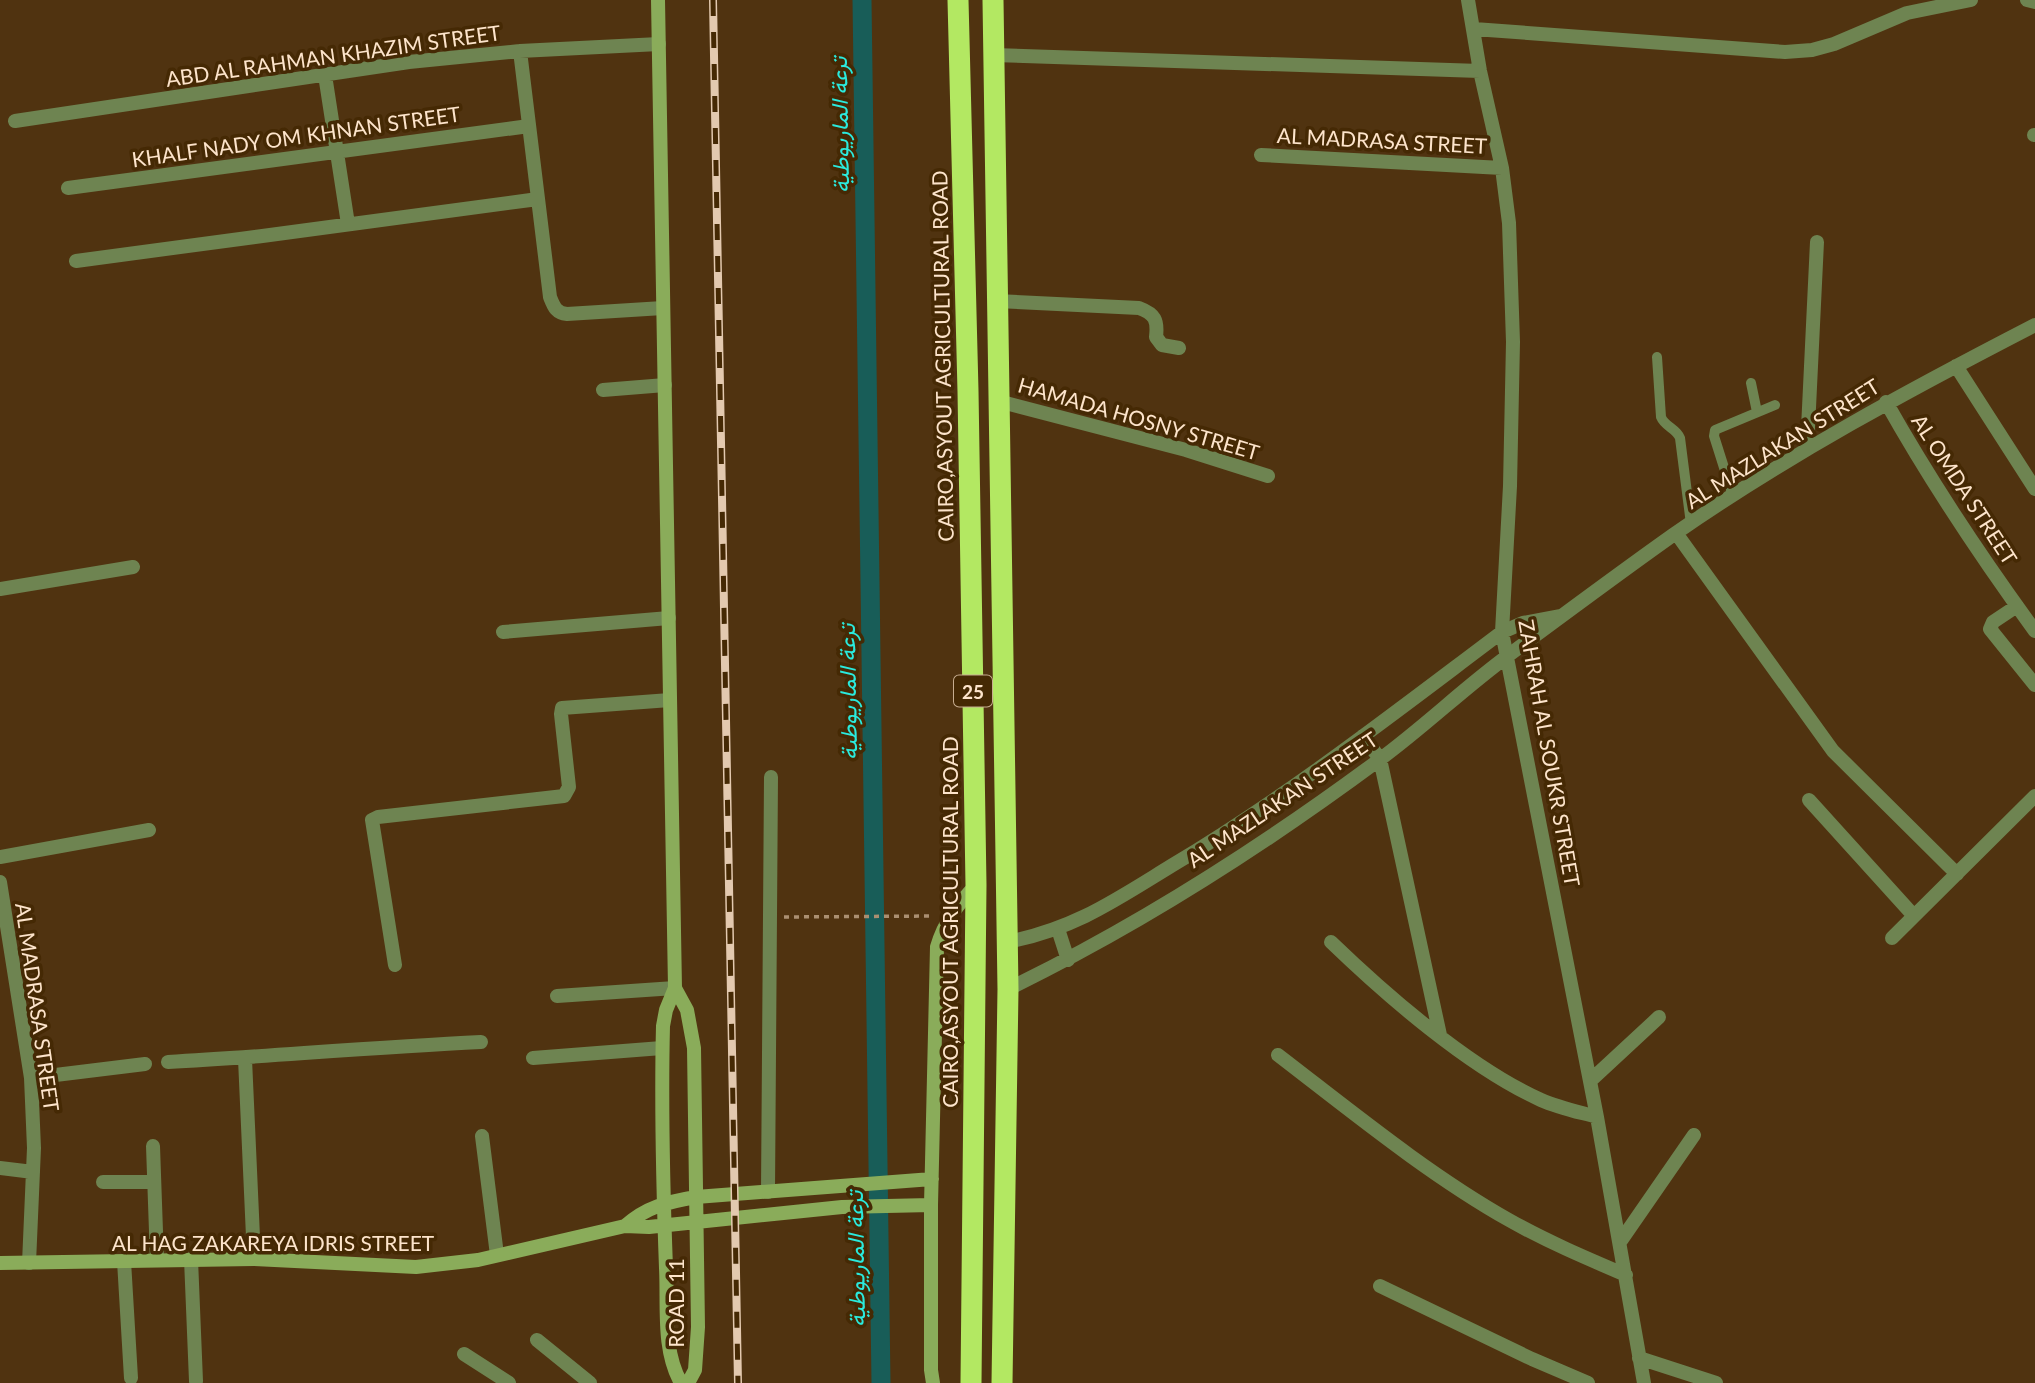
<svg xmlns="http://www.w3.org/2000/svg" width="2035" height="1383" font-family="Lato,Vazirmatn,sans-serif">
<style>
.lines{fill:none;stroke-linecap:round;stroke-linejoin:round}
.canal{stroke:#185d58;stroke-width:19}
.path{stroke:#aa8f71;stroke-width:3.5;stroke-dasharray:5 5;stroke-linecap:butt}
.lane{stroke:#6e8451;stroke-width:10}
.street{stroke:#6e8451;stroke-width:14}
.secondary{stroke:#8aac5a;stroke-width:14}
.highway{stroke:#b3e862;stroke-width:21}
.rail-casing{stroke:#e3c9af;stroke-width:8}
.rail{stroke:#452904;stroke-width:5;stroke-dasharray:16;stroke-linecap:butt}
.labels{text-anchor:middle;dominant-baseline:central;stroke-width:7;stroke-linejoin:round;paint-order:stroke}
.shield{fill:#452904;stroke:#c6ac8f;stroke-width:2}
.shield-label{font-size:19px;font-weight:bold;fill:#fde4cb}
.street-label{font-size:21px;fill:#fde4cb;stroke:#452904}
.water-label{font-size:23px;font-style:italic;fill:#2aebde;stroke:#452904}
</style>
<rect width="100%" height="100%" fill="#503310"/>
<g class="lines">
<!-- canal -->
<path class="canal" d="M862,0L881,1383"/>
<!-- path -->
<path class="path" d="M784,917L934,916"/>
<!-- lane -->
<path class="lane" d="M1657,357L1661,417C1665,427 1676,428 1680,438L1691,524
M1751,383L1757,412
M1733,496L1714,436L1715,430L1775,405"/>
<!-- street -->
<path class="street" d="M1468,0L1480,71L1502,168L1509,223L1513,342L1510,486L1502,632L1597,1117L1644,1383
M2027,0L2035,2
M1474,29L1785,52L1812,50L1834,44L1907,13L1971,0
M520,51L550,297C554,307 556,313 567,314L663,308
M993,55L1480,71
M325,75L348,224
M15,121L409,62L520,51L659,44
M2034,135H2035
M1261,155L1502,168
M68,188L529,126
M76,261L538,199
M997,301L1139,308C1155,314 1158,320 1156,337L1162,345L1179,348
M1956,366L2035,489
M603,390L665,385
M998,401L1186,450L1268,476
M1886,402C1931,482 1981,557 2035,631
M1807,449L1817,242
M1676,533L1833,751L1957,874
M0,589L133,567
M2017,606L1993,622L1990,629L2035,685
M503,632L669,618
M1363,736L1380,759L1440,1035
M1809,800L1914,916
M0,857L149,830
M0,882L31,1078L34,1148L29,1263
M1058,929L1068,960
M1892,938L2035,796
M1007,942C1074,929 1114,901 1171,866C1287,797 1394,713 1502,632L1523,623L1561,616
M1331,942C1387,996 1470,1068 1541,1100C1559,1108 1579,1112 1597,1117
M395,965L372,820L378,817L564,796L569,787L561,714L562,708L670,700
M1008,989C1138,926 1263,846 1379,760C1424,727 1464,688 1509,655C1563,615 1618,574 1673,535C1788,455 1911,389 2035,325
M557,996L675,988
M1278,1055C1351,1111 1429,1175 1509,1220C1546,1241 1586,1258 1626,1275
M533,1058L662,1048
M245,1059L254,1259
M168,1062C273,1056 377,1047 481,1042
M31,1078L145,1064
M1590,1081L1659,1017
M482,1136L497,1255
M153,1146L157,1260
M0,1168L33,1172
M103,1182H154
M768,1192L771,777
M1620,1242L1694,1135
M191,1259L196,1381
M124,1261L131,1378
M1380,1286L1532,1359L1588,1383
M537,1340L590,1383
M464,1354L509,1383
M1639,1358L1716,1383"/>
<!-- secondary -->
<path class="secondary" d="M658,0L675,988L666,1010L663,1026C661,1107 663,1187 666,1268C668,1305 662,1350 681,1383
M675,988L687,1010L694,1048L698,1327L695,1370L688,1383
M625,1226C646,1207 667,1202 696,1197L932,1179
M0,1263L254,1259L416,1267L478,1260L625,1226L649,1227L842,1207L931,1205
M933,1383L931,1370V1205L937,947C944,922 958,904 976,885"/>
<!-- highway -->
<path class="highway" d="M958,0L968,391L976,885L971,1383
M993,0L1008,989L1002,1383"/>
<defs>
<path id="rail" d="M713,0L738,1383"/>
</defs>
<!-- rail casing -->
<use href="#rail" class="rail-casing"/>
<!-- rail -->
<use href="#rail" class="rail"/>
</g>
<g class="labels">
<!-- shield labels -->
<rect class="shield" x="954" y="675.5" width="38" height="31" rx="5"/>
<g class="shield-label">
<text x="973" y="691">25</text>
</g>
<!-- street labels -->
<g class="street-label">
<text transform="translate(333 55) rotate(-8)">ABD AL RAHMAN KHAZIM STREET</text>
<text transform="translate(296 136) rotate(-8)">KHALF NADY OM KHNAN STREET</text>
<text transform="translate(1382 140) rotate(3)">AL MADRASA STREET</text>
<text transform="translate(942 356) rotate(-91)">CAIRO,ASYOUT AGRICULTURAL ROAD</text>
<text transform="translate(1139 418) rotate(16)">HAMADA HOSNY STREET</text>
<text transform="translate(1782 443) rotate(-32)">AL MAZLAKAN STREET</text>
<text transform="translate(1965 489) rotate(57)">AL OMDA STREET</text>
<text transform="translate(1550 753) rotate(80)">ZAHRAH AL SOUKR STREET</text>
<text transform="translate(1282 799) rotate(-34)">AL MAZLAKAN STREET</text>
<text transform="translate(949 922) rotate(-90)">CAIRO,ASYOUT AGRICULTURAL ROAD</text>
<text transform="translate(38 1007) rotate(82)">AL MADRASA STREET</text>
<text x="273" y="1242">AL HAG ZAKAREYA IDRIS STREET</text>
<text transform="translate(675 1303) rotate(-90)">ROAD 11</text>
</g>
<!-- water labels -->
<g class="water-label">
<text transform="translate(839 125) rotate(-91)">ترعة الماريوطية</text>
<text transform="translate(847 692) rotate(-91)">ترعة الماريوطية</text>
<text transform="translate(855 1259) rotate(-91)">ترعة الماريوطية</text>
</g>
</g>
</svg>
